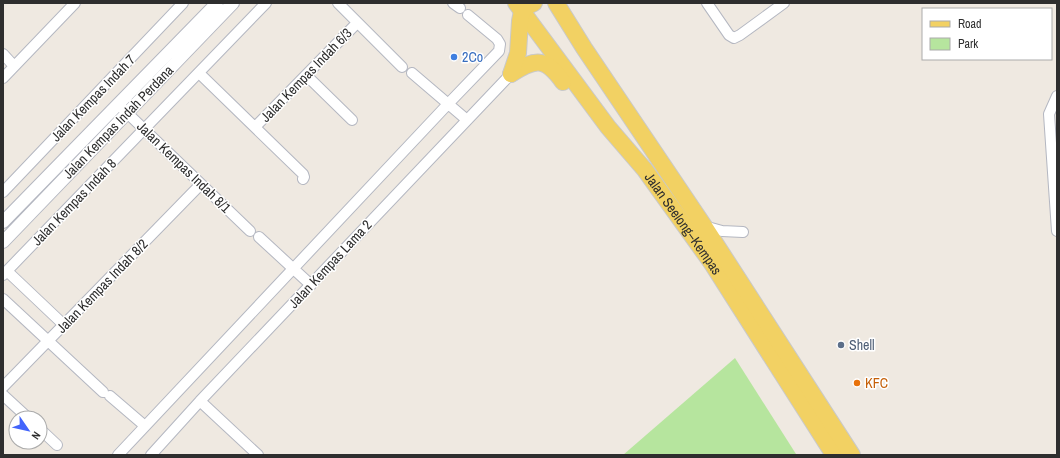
<svg xmlns="http://www.w3.org/2000/svg" width="1060" height="458" font-family="'Archivo Narrow',sans-serif">
<style>
.green{fill:#b6e59e}
.lines{fill:none;stroke-linecap:round;stroke-linejoin:round}
.minor-casing{stroke:#b4b7c1;stroke-width:12}
.tertiary-casing{stroke:#b4b7c1;stroke-width:14}
.primary-casing{stroke:#c9c9c9;stroke-width:18}
.minor{stroke:#fff;stroke-width:10}
.tertiary{stroke:#fff;stroke-width:12}
.primary{stroke:#f2d163;stroke-width:16}
.shop-dot{fill:#3f7fe0;stroke:#fff;stroke-width:1.5}
.service-dot{fill:#5c6f8a;stroke:#fff;stroke-width:1.5}
.food-dot{fill:#e8710a;stroke:#fff;stroke-width:1.5}
.labels{text-anchor:middle;dominant-baseline:central;stroke-width:3;stroke-linejoin:round;paint-order:stroke}
.shop-label{font-size:14px;fill:#366cbe;stroke:#fff;text-anchor:start}
.street-label{font-size:14px;fill:#2e2e2e;stroke:#fff}
.service-label{font-size:14px;fill:#4e5e75;stroke:#fff;text-anchor:start}
.food-label{font-size:14px;fill:#c56008;stroke:#fff;text-anchor:start}
</style>
<rect width="100%" height="100%" fill="#efe9e1"/>
<!-- green -->
<path class="green" d="M735,358L796,454L795,455H623Z"/>
<g class="lines">
<defs>
<path id="minor" d="M338,3L402,67
M453,3L460,8
M707,3L729,35L734,38L740,35L784,3
M3,54L14,66
M199,73L303,174L304,177L303,179
M412,73L467,120
M306,75L352,120
M3,78L75,3
M1057,96L1049,114L1057,231
M122,108L250,231
M255,127L357,23
M3,192L183,3
M704,226L722,231L743,232
M259,237L311,285
M7,271L64,325
M3,275L266,3
M3,299L103,392
M3,387L201,184
M3,395L28,418
M110,396L145,426
M200,401L258,455
M40,429L57,445
M118,455L448,104L499,51L500,44L497,39L468,15
M151,455L200,401L511,74"/>
<path id="tertiary" d="M3,222L217,3
M3,242L233,3"/>
<g id="primary">
<path id="s1" d="M516,3L608,127L645,170L711,262L834,455"/>
<path d="M556,3L584,48L704,226L852,455"/>
<path d="M511,74C536,58 545,57 563,82"/>
<path d="M511,74L518,53L520,21L522,11L526,7L534,3"/>
</g>
</defs>
<!-- minor casing -->
<use href="#minor" class="minor-casing"/>
<!-- tertiary casing -->
<use href="#tertiary" class="tertiary-casing"/>
<!-- primary casing -->
<use href="#primary" class="primary-casing"/>
<!-- minor -->
<use href="#minor" class="minor"/>
<!-- tertiary -->
<use href="#tertiary" class="tertiary"/>
<!-- primary -->
<use href="#primary" class="primary"/>
</g>
<!-- markers -->
<circle class="shop-dot" cx="454" cy="57" r="4"/>
<circle class="service-dot" cx="841" cy="345" r="4"/>
<circle class="food-dot" cx="857" cy="383" r="4"/>
<g class="labels">
<!-- shop labels -->
<g class="shop-label">
<text x="462" y="57">2Co</text>
</g>
<!-- street labels -->
<g class="street-label">
<text transform="translate(306 75) rotate(-46)">Jalan Kempas Indah 6/3</text>
<text transform="translate(93 98) rotate(-46)">Jalan Kempas Indah 7</text>
<text transform="translate(118 122) rotate(-46)">Jalan Kempas Indah Perdana</text>
<text transform="translate(184 167) rotate(44)">Jalan Kempas Indah 8/1</text>
<text transform="translate(74 202) rotate(-46)">Jalan Kempas Indah 8</text>
<text stroke="none"><textPath href="#s1" startOffset="277">Jalan Seelong–Kempas</textPath></text>
<text transform="translate(330 264) rotate(-47)">Jalan Kempas Lama 2</text>
<text transform="translate(102 286) rotate(-46)">Jalan Kempas Indah 8/2</text>
</g>
<!-- service labels -->
<g class="service-label">
<text x="849" y="345">Shell</text>
</g>
<!-- food labels -->
<g class="food-label">
<text x="865" y="383">KFC</text>
</g>
</g>
<!-- border -->
<rect width="1060" height="458" fill="none" stroke="#2e2e2e" stroke-width="8"/>
<!-- legend -->
<rect x="922" y="8" width="130" height="52" fill="#ffffff" stroke="#ababab"/>
<rect x="930" y="21" width="20" height="6" fill="#f2d163" stroke="#ababab"/>
<text x="958" y="28" font-size="12" fill="#2e2e2e">Road</text>
<rect x="930" y="38" width="20" height="12" fill="#b6e59e" stroke="#ababab"/>
<text x="958" y="48" font-size="12" fill="#2e2e2e">Park</text>
<!-- north arrow -->
<g transform="translate(28 430) rotate(124)"><circle r="19" fill="#ffffff" stroke="#ababab"/>
<path d="M0-3L7 15L0 10L-7 15Z" fill="#4264fb"/>
<text y="-6" font-size="11" font-weight="bold" text-anchor="middle" fill="#2e2e2e">N</text>
</g>
</svg>
